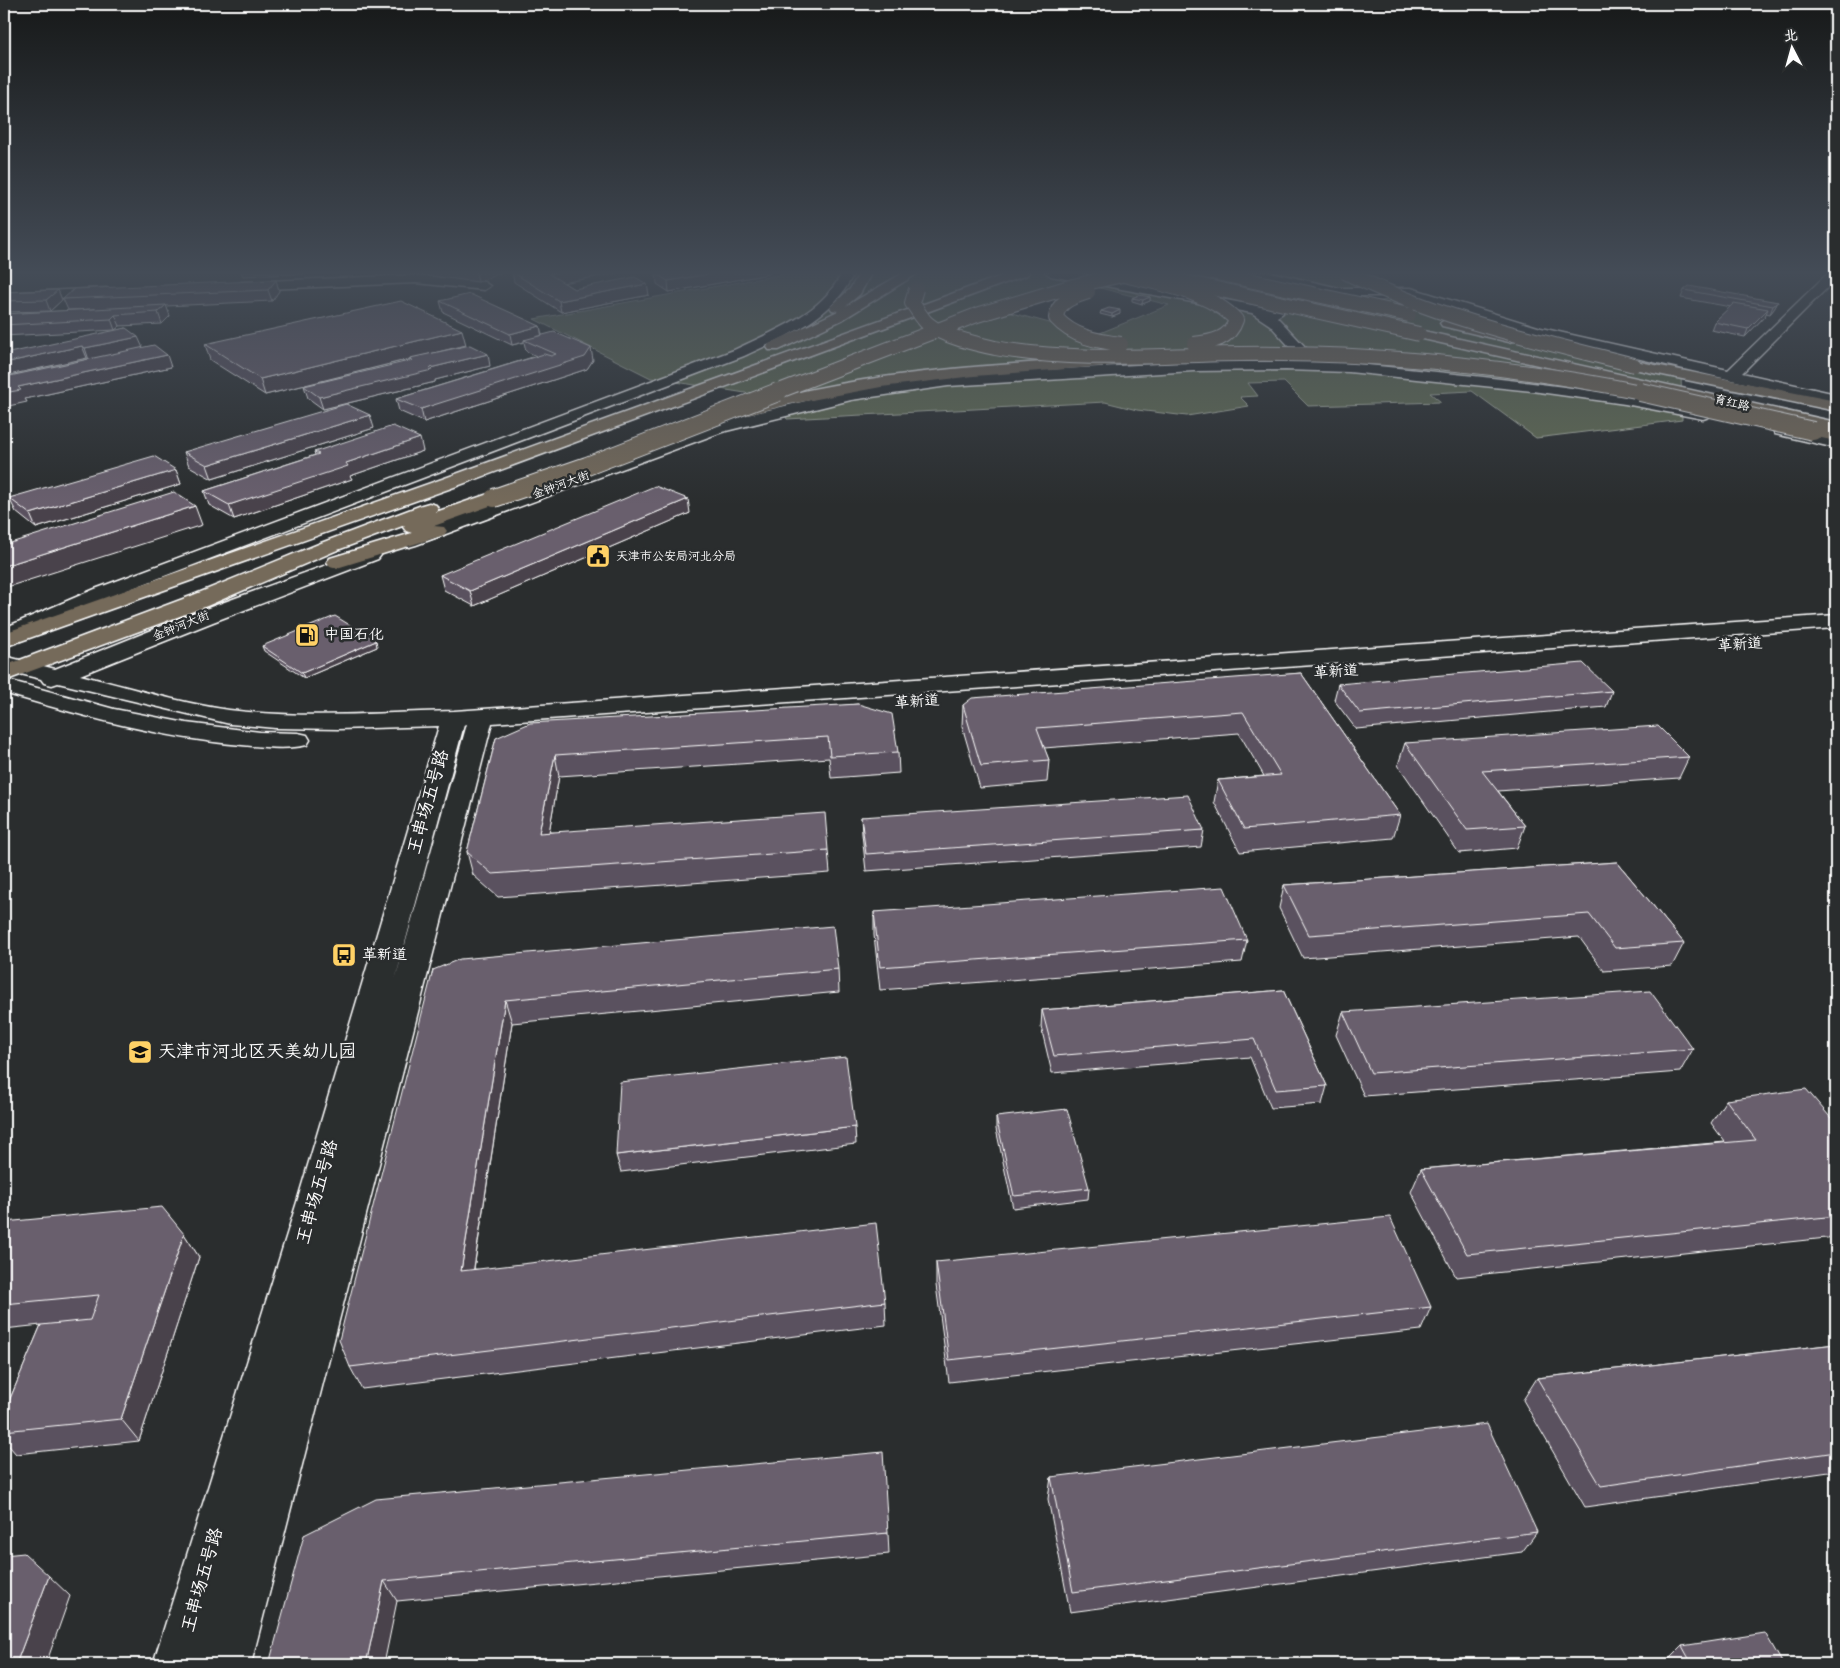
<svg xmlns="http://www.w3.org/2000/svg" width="1840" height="1668" font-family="Kalam,'LXGW WenKai TC',sans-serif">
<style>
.green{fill:#626c53;stroke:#b0b6a9;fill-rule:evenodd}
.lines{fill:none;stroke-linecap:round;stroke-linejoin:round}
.minor-casing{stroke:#fff;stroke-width:3}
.major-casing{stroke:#fff;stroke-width:3}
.highway-casing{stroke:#fff;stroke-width:3}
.minor{fill:#2a2d2e;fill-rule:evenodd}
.major{fill:#746a5a;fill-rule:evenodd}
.highway{fill:#746a5a;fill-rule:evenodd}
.major-bridge-far1-casing{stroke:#fff;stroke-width:16;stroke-linecap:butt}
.major-bridge-casing{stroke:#fff;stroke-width:20;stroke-linecap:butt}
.highway-bridge-casing{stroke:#fff;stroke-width:16;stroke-linecap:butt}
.major-bridge-far1{stroke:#746a5a;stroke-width:14}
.major-bridge{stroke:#746a5a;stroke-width:18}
.highway-bridge{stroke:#746a5a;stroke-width:14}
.wall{fill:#5a515e;stroke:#fff}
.shaded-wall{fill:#4a424c;stroke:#fff}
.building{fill:#695e6d;stroke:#fff}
.labels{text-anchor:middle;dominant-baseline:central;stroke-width:5;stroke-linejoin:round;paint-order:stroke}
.far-street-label{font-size:12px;fill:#fff;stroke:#2a2d2e}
.far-poi-label{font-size:12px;fill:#fff;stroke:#2a2d2e;text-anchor:start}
.poi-label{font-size:15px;fill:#fff;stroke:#2a2d2e;text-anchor:start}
.street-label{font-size:15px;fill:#fff;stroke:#2a2d2e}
.near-street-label{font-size:18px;fill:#fff;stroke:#2a2d2e}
.near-poi-label{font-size:18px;fill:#fff;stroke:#2a2d2e;text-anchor:start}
</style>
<rect width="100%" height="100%" fill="#2a2d2e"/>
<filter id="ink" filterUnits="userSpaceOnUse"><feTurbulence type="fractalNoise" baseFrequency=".02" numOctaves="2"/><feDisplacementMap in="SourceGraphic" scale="10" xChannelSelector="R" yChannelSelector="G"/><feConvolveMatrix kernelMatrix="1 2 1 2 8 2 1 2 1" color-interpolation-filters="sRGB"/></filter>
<g filter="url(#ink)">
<!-- green -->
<path class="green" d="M782,272H1355L1369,288H1343L1360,303L1389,300L1414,301L1547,340L1681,372L1682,420L1536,438L1472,391L1430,393L1441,402L1308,406L1284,382L1248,383L1258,396L1240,397L1249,406L1187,416L1137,410L1105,402L787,419L777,398L651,378L534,319L784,274ZM1084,284L1169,305L1095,335L1008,312Z"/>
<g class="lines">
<defs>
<path id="minor" d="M842,272H854C835,318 786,336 744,356L109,597L4,643V628L95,589L734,350C773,331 823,314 842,272Z
M1045,272H1071L1281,310L1283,313L1277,317L1309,351L1336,362C1459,374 1581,386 1703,409L1709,411L1711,414L1709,417L1703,419L1625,404L1532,391L1349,372L1286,370L1193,371L948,386L851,400L722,432L416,545L409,547L402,545L399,541L402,537L710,424L851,390L923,379L1024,371L1193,362H1310L1299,357L1270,325L1252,313L1051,276Z
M1248,272H1270L1339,288H1411L1541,328L1728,370L1829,272H1836V279L1742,373L1836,394V404L1532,334L1410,296H1339L1250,275Z
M416,275L484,282L490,286L484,290L416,283L241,290L235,286L241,282Z
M106,288L111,289L112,292L111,295L4,301V293Z
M1781,425L1836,438V448L1775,434L1773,430L1775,426Z
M371,549L378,551L381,555L378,559L213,622L80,675C129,687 179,703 229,710C303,719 379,713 454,711L1836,615V628L492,723L251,1664H153L297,1202L439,726L338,729L275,728L230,724L58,683L52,685L44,683L41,679L4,670V656L55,669L197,612ZM467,724L395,980L464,725Z
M4,679L114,709L186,723L260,732L298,733L307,735L310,740L307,745C287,750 263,747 242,745C161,738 82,716 4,693Z"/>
<path id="major" d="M860,272H872L860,294L846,306L905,272H920L842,320L779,350H769L767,347L769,344L838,311L832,310L830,307L850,289Z
M1012,272H1029L1027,275L457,486L4,647V633L445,478Z
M1447,319L1514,335L1516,338L1514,341L1509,342L1442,326L1440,323Z
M1605,355L1836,401V411L1600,362L1598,359L1600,356Z
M1114,358L1119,359L1121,362L1119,365L974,376L881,387L790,404L743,416L737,414L735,411L737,408C769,399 801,391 834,385C926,368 1020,363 1114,358Z
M1813,426L1836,431V441L1807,435L1805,431L1807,427Z
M494,492L501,494L503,498L501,502L434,526L444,527L447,531L444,535L337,568L330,566L327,562L330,558L412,533L406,531L403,527L405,525L335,551L207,606L4,681V666L191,596L321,543L422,505L429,503L436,505L438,509L436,512Z"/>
<path id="highway" d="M1419,330L1836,422V432L1414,337L1412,334L1414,331Z"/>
</defs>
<!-- minor casing -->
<use href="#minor" class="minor-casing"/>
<!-- major casing -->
<use href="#major" class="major-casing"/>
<!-- highway casing -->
<use href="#highway" class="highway-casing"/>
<!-- minor -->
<use href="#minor" class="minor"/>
<!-- major -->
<use href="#major" class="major"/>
<!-- highway -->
<use href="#highway" class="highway"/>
<defs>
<path id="major-bridge-far1" d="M1212,272L1409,315
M1345,272C1436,318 1535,340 1634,365
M1115,273C1152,282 1210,291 1236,320C1230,339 1212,342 1194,344
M916,289L912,303C917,309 922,319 928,324C944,337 976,344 995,348C1089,365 1188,352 1282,354C1405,355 1526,369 1646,393
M1088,292C1074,297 1057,301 1056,318C1073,337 1097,341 1121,344
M774,393L977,315L1073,286L1136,272"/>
<path id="major-bridge" d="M1640,392L1813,431
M494,498L587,466L778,392"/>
<path id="highway-bridge" d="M1140,272L1419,334"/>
</defs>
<!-- major-bridge-far1 casing -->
<use href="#major-bridge-far1" class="major-bridge-far1-casing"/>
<!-- major-bridge casing -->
<use href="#major-bridge" class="major-bridge-casing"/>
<!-- highway-bridge casing -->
<use href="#highway-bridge" class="highway-bridge-casing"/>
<!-- major-bridge-far1 -->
<use href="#major-bridge-far1" class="major-bridge-far1"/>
<!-- major-bridge -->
<use href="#major-bridge" class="major-bridge"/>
<!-- highway-bridge -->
<use href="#highway-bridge" class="highway-bridge"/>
</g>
<!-- wall -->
<path class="wall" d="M241,272H345L243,276Z
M415,272H499L500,273L478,282L416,274Z
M512,272H622L563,282L574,289L649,295L561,312L514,282Z
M656,274H769L669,292L657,284Z
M276,280L279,291L272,301L166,306L170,316L162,324L120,326L115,330L4,336V314L95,309L68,310L63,299Z
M58,290L62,300L50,311L4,312V292Z
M1684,290L1778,302L1774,309L1770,314L1766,313L1765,316L1745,337L1711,330L1714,322L1731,307L1681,298Z
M1150,297V301L1142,304L1132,301V298Z
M440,301L540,326L542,335L593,360L587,369L424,422L399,411L396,399L536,356L526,351L524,342L512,345L443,312Z
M1101,311L1120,314L1112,317L1100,314Z
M126,328L142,348L171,367L25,399L27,402L5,377L89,359L87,358L4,376Z
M205,344L466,345L438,352L490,366L435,380V382L323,409L308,398L304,386L411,361L410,359L265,395L210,360Z
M374,428L212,479L189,466L184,452Z
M423,451L350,476L352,479L234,519L209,505L204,491L315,455L314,452Z
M176,470L181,484L36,528L16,512L9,498Z
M690,513L474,606L444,590L440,575Z
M376,641L377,647L304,678L264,651L262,646Z
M1301,673L1400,815L1393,838L1240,852L1214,802L1218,780L1264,776L1239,733L1044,748L1049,760L1047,782L980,788L962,726L963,705Z
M1338,684L1612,691L1606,707L1356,729L1334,700Z
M858,704L898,752L899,773L831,778L829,758L559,776L549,832L828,850L830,873L498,897L473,875L467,852L496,738Z
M1405,743L1689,757L1679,778L1498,791L1525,826L1517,848L1459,853L1398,765Z
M861,817L1204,830L1201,847L866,871L862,834Z
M1617,862L1684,943L1672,966L1604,971L1579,937L1303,958L1279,908L1284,885Z
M874,912L1247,940L1242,962L880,990L874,935Z
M838,969L839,992L512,1023L474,1269L885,1302L886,1325L362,1389L350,1367L433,970Z
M1283,990L1327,1086L1322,1104L1271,1108L1250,1057L1052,1073L1041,1027L1042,1010Z
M1343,1012L1693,1049L1680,1072L1364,1096L1336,1035Z
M1726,1100L1836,1124V1237L1456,1277L1411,1192L1421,1169L1725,1142L1711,1123Z
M996,1117L1089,1188L1088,1199L1013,1208L996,1129Z
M855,1127L856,1144L621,1172L616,1155Z
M4,1222L184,1234L199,1257L139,1441L16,1454L4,1440V1413L41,1325L4,1329Z
M936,1262L1431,1307L1421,1330L949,1382L936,1285Z
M1836,1344V1471L1585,1507L1523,1400L1537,1378Z
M1051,1477L1537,1532L1522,1552L1070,1612L1048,1499Z
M888,1533L889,1554L397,1601L304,1535Z
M1682,1646L1783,1664H1664Z"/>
<!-- shaded-wall -->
<path class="shaded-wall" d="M476,272H499L500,273L478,282Z
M562,272H622L551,285L549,274Z
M720,272H769V274L669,292L668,281Z
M276,280L279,291L272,301L268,290Z
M647,284L649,295L561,312L559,301Z
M58,290L62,300L50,311L46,300Z
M1150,297V301L1142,304L1143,300Z
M1778,302L1774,309L1770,314L1773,306Z
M166,305L170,316L162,324L158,312Z
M1768,309L1765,316L1745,337L1748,329Z
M1120,310V314L1112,317V314Z
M115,315L120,326L115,330L111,319Z
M540,326L542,338L524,340V342L512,345L510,334Z
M462,330L466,345L265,395L260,379Z
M138,337L143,348L89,360L85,348Z
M82,346L87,358L4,376V363Z
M591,348L593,360L587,369L424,422L421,409Z
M488,354L490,366L435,380V382L323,409L319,397L430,368Z
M167,355L171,367L25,399L27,402L4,407V393L18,387Z
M370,415L374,428L212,479L207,465Z
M420,438L423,451L350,476L352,479L234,519L229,505L346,463Z
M176,470L181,484L36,528L30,514Z
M688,499L690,513L474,606L470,591Z
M195,506L202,525L4,588V566Z
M376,641L377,647L304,678L302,673Z
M555,755L559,776L545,855L539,833Z
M505,1000L512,1023L470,1293L461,1271Z
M184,1234L199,1257L139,1441L121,1419Z
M49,1576L70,1596L46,1664H16Z
M384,1581L397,1601L384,1664H366Z"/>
<!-- building -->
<path class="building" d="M512,272H562L549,274L574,289L635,277L647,284L559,301Z
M667,272H720L668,281L656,274Z
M276,280L268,290L63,299L74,289Z
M1689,286L1778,302L1773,306L1684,290Z
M58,290L46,300L4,301V292Z
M470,294L540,326L510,334L440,301Z
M1139,295L1150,297L1143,300L1132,298Z
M401,301L462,330L260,379L205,344Z
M1734,303L1768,309L1748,329L1714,322Z
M166,305L158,312L115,315L111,319L4,325V314Z
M1109,308L1120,310L1112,314L1101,311Z
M126,328L138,337L85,348L82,346L4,363V354Z
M554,332L591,348L585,357L421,409L396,399L544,354L551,356L556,354L524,340Z
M154,345L167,355L18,387L21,390L4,393V379H7L5,377Z
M470,345L488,354L430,368L432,370L319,397L304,386L413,360L410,358Z
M346,404L370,415L207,465L184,452Z
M393,426L420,438L346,463L348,466L229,505L204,491L319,454L314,452Z
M154,456L176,470L30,514L9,498Z
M655,486L688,499L470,591L440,575Z
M174,492L195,506L4,566V545Z
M335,616L376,641L302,673L262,646Z
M1583,663L1612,691L1360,713L1338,684Z
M1301,673L1400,815L1244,829L1218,780L1281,775L1243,712L1037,728L1049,760L981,766L963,705L972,698Z
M858,704L892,714L898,752L830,756L828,737L555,755L539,833L825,813L828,850L492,874L467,852L496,738L530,723Z
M1658,726L1689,757L1482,771L1525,826L1467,830L1405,743Z
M1188,795L1204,830L866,854L861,817Z
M1617,862L1684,943L1615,948L1589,914L1309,935L1284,885Z
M1224,887L1247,940L880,967L874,912Z
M833,926L838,969L505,1000L461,1271L876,1223L885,1302L350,1367L339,1340L433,970L460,959Z
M1283,990L1327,1086L1276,1090L1254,1039L1054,1056L1042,1010Z
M1650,991L1693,1049L1371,1073L1343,1012Z
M846,1057L855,1127L616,1155L620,1082Z
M1806,1089L1836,1124V1216L1467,1254L1421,1169L1756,1140L1726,1100Z
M1067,1109L1089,1188L1014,1196L996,1117Z
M162,1207L184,1234L121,1419L4,1431V1413L41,1325L90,1320L99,1295L4,1304V1222Z
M1390,1217L1431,1307L949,1360L936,1262Z
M1836,1344V1452L1601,1486L1537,1378Z
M1487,1424L1537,1532L1073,1592L1051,1477Z
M883,1452L888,1533L384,1581L366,1664H269L304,1535L376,1499Z
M24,1553L49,1576L16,1664H4V1555Z
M1765,1633L1783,1664H1692L1682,1646Z"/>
</g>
<!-- sky -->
<linearGradient id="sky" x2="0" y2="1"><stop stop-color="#171919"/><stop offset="0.54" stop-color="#444c57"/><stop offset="1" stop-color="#444c57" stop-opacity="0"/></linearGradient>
<rect width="1840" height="505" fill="url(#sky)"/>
<!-- icons -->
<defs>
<symbol id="civic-square" viewBox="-11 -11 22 22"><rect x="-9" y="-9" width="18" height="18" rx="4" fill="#ffd166" stroke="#2a2d2e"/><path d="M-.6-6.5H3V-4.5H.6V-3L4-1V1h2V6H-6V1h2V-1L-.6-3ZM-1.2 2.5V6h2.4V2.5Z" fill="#111"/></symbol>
<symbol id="fuel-square" viewBox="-11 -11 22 22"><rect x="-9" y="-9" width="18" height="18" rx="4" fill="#ffd166" stroke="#2a2d2e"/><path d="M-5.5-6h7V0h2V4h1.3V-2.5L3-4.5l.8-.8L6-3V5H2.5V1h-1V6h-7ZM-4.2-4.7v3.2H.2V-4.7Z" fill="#111"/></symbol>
<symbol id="bus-square" viewBox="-11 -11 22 22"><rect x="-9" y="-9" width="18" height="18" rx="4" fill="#ffd166" stroke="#2a2d2e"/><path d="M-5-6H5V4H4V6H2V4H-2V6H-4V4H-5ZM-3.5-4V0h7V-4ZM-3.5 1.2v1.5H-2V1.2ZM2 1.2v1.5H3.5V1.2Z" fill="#111"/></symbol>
<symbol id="school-square" viewBox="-11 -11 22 22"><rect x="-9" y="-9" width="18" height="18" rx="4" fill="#ffd166" stroke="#2a2d2e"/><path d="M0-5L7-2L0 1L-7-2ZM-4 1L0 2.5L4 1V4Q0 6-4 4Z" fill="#111"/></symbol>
</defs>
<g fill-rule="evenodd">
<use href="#civic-square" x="584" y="542" width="28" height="28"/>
<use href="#fuel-square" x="293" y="621" width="28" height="28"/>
<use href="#bus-square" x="330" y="941" width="28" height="28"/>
<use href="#school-square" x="126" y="1038" width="28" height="28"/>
</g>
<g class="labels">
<!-- far-street labels -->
<g class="far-street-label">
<text transform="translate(1732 403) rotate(13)">育红路</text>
<text transform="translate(561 485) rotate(-20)">金钟河大街</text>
<text transform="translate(181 626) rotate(-22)">金钟河大街</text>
</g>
<!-- far-poi labels -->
<g class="far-poi-label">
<text x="616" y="556">天津市公安局河北分局</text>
</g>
<!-- poi labels -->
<g class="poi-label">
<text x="324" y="635">中国石化</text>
<text x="362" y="955">革新道</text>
</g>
<!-- street labels -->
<g class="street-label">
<text transform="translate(1740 645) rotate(-4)">革新道</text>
<text transform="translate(1336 672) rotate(-4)">革新道</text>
<text transform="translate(917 702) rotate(-4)">革新道</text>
</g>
<!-- near-street labels -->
<g class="near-street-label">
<text transform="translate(429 802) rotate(-74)">王串场五号路</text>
<text transform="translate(318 1192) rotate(-74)">王串场五号路</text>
<text transform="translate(203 1580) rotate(-74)">王串场五号路</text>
</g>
<!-- near-poi labels -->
<g class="near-poi-label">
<text x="158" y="1052">天津市河北区天美幼儿园</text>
</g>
</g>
<!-- margin -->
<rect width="1840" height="1668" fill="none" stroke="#2a2d2e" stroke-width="20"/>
<rect x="10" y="10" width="1820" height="1648" fill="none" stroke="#fff" stroke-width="2" filter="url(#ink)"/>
<!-- north arrow -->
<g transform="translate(1792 48) rotate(354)" stroke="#2a2d2e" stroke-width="4" paint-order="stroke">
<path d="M0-4L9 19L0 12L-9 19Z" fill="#ffffff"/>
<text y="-8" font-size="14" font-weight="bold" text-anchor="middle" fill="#ffffff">北</text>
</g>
</svg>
